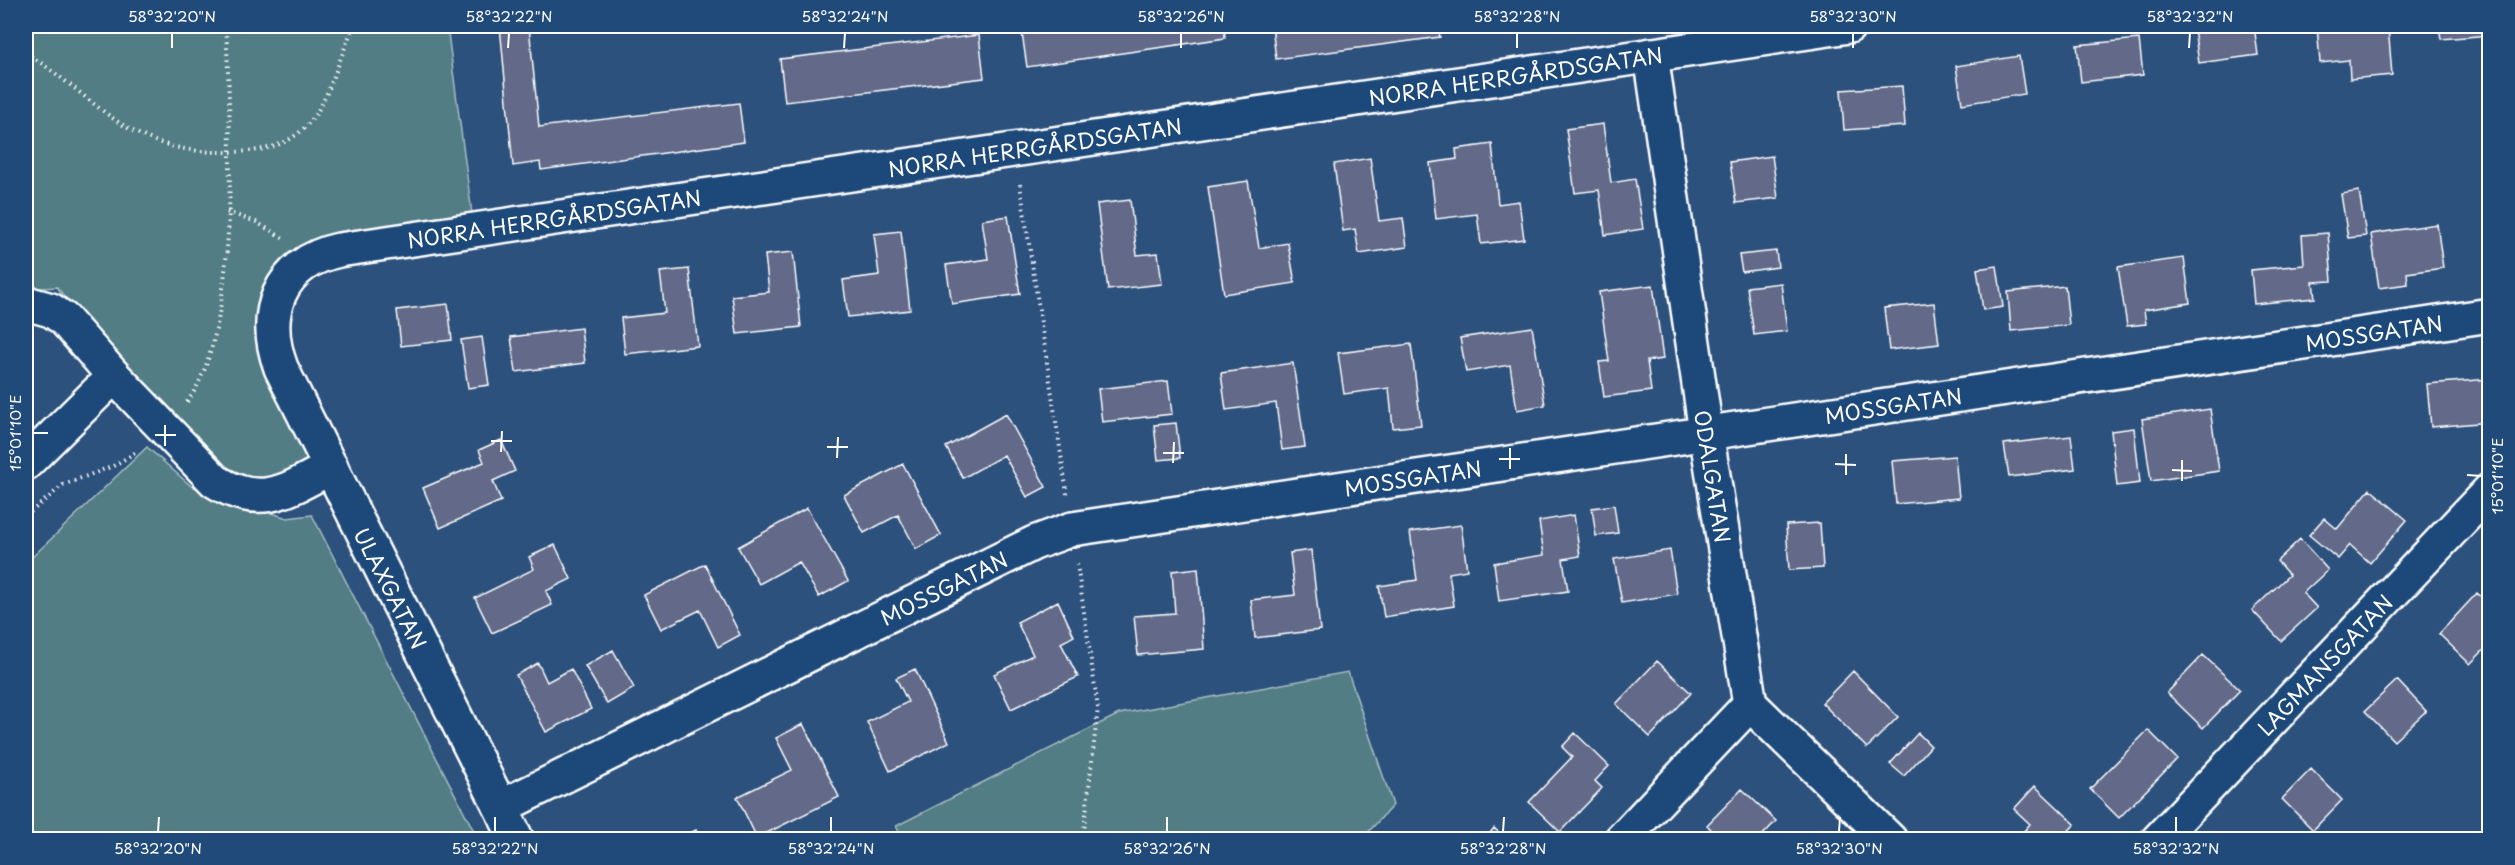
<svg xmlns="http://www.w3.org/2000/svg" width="2515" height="865" font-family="'Playpen Sans',sans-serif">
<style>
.green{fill:#527d85;stroke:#a8bec2;stroke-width:1.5}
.building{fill:#646b89;stroke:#fff;stroke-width:1.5}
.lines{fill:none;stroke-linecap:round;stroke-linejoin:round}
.minor-casing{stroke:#fff;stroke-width:38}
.path{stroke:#fff;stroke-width:4;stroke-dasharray:1.5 4.5;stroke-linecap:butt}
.minor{stroke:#1f4a7a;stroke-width:33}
.ticks{fill:none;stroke:#fff;stroke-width:2}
.labels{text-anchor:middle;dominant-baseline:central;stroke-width:4.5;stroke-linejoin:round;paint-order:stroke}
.street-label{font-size:21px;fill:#fff;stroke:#1f4a7a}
.neatline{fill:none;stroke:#fff;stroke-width:2}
.ticks-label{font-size:15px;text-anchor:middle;fill:#fff}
</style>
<rect width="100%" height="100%" fill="#2d517d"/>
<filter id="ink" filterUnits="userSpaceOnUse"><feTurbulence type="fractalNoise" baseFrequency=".0167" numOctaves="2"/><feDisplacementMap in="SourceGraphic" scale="12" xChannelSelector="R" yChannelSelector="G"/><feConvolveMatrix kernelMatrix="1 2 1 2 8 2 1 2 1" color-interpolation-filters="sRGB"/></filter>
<g filter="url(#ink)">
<!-- green -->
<path class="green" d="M26,26H447L473,221L320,244L270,308L346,475L264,483L207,459L123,373L57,287L26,289Z
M147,447L191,486L287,518L312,515L478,839L26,840V563Z
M1348,672L1393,805L1362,839L904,840L896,826L1119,714Z"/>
<!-- building -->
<path class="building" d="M500,26H529L539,127L739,103L744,142L541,170L540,162L513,166Z
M1021,26H1224L1225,38L1027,67Z
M1272,26H1438L1440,37L1276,59Z
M2223,26H2254L2258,55L2199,63L2194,29Z
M2317,26H2388L2392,75L2350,79L2349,60L2320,63Z
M2439,26H2490V35L2441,39Z
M979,35L984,78L785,102L780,59Z
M2139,39L2143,75L2081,82L2077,45Z
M2019,56L2025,94L1962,104L1956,66Z
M1902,86L1905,126L1844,130L1841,90Z
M1603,124L1611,183L1635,179L1643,229L1605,235L1599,190L1575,193L1566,129Z
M1492,144L1498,204L1519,201L1524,239L1481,244L1477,214L1436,219L1430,163L1457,159L1456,149Z
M1772,156L1778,198L1736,203L1730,162Z
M1370,158L1379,221L1403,218L1407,247L1359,254L1355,229L1343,231L1334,164Z
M1248,181L1259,248L1288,243L1295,283L1224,294L1208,187Z
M2359,191L2366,236L2348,238L2341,194Z
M1130,200L1137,255L1158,253L1162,284L1108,290L1097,204Z
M1008,216L1020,294L952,304L946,265L988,259L982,220Z
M2437,224L2443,268L2407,273L2408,284L2379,288L2371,234Z
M901,231L910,310L848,317L843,280L879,275L874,234Z
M2328,233L2332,281L2313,282L2315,298L2254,304L2251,270L2304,265L2302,235Z
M1776,251L1778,267L1742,272L1739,255Z
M793,252L801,327L737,334L732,296L769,292L765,255Z
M2184,258L2190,303L2144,310L2146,324L2127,326L2118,267Z
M1997,266L2003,307L1983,310L1977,269Z
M689,269L698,346L625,354L621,318L665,313L660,272Z
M1781,283L1787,331L1754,335L1747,287Z
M1653,285L1663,359L1647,361L1651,391L1604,397L1599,362L1609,361L1599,292Z
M2065,286L2069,325L2011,331L2008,292Z
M1934,303L1939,344L1889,350L1884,308Z
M448,304L452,340L401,346L397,310Z
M1532,327L1545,405L1517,410L1510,365L1466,372L1460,338Z
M581,328L585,363L516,372L511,337Z
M482,337L489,385L468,388L461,340Z
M1411,344L1421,425L1393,428L1389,388L1344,394L1338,353Z
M1293,363L1305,447L1282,450L1276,403L1226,410L1221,373Z
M2490,379V422L2431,427L2427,384Z
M1168,381L1172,414L1102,422L1098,389Z
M2210,409L2219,471L2151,481L2142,419Z
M1006,414L1046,487L1027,497L1004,455L963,478L946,447Z
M1176,423L1180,458L1158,460L1154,425Z
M2134,428L2140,483L2117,486L2111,431Z
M2071,436L2075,469L2009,477L2004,444Z
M501,440L515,471L493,481L501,501L440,528L423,488L484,462L479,450Z
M1955,456L1959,498L1896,504L1892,461Z
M903,464L941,535L916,549L898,515L864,533L844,495Z
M2370,489L2407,520L2370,563L2350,545L2338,559L2309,535L2324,518L2337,529Z
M1614,505L1618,533L1596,536L1592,508Z
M807,508L848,581L819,597L799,562L759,584L738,547Z
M1574,515L1580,556L1563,559L1568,591L1499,601L1494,563L1544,555L1539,521Z
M1820,523L1823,568L1789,570L1786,525Z
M1461,525L1467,570L1449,573L1454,606L1384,617L1379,586L1417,580L1410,532Z
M2300,539L2328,570L2303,593L2317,608L2281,641L2252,610L2289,575L2277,561Z
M555,545L571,579L546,591L552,605L492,633L475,598L534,569L529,557Z
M1311,550L1320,630L1255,638L1251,600L1295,595L1290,553Z
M1670,550L1677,594L1622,603L1614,559Z
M705,564L740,635L718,647L700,610L661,629L644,595Z
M1198,568L1204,649L1138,655L1134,616L1175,613L1172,571Z
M2477,593L2490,605V644L2470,664L2439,634Z
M1058,601L1074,636L1061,643L1078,677L1011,709L994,674L1033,655L1017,622Z
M613,650L634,688L607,704L585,666Z
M2203,655L2240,690L2203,728L2167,693Z
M1657,661L1691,693L1650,737L1616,704Z
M538,663L547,682L571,669L591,709L546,732L516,675Z
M915,669L949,742L890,771L867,722L908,702L896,678Z
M1853,671L1898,717L1867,748L1822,703Z
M2397,680L2426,711L2394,741L2365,711Z
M803,724L839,797L757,838L737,797L792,770L776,738Z
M2148,730L2177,759L2119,818L2090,789Z
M1575,733L1609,766L1595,781L1602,788L1560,832L1529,802L1572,757L1562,747Z
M1918,733L1931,746L1904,776L1890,764Z
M2311,769L2342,800L2313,830L2282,799Z
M2035,786L2075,824L2060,840H2016L2030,824L2014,809Z
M1742,789L1776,821L1758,840H1721L1707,825Z
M1494,828L1507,840H1484Z
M696,830L701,840H675Z"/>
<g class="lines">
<defs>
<g id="minor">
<path id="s1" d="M1651,55L1706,432L1750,704L1890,840"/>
<path d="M26,303L51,310L64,319L114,376L215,481C261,510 288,490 331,467"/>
<path d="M26,463L114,376"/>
<path id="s2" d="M501,807L1034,543L1072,529L2490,315"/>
<path id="s3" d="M517,840L281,368C261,314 278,263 339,250L1849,26"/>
<path d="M1621,840L1750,704"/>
<path id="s4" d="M2158,840L2490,490"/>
</g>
</defs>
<!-- minor casing -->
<use href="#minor" class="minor-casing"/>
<!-- path -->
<path class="path" d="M26,53C106,104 126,155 234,152C263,151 287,147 308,124C329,102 340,54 354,26
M1020,184L1067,494
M227,212L256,222L283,238
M187,402C242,331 230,115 226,26
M26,516L63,485L113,466L138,451
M1077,564L1098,708L1083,840"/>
<!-- minor -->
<use href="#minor" class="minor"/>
</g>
</g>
<!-- ticks -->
<path class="ticks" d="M172,48V33M508,48L509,33M844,48L845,33M1181,48V33M1517,48V33M1853,48V33M2189,48L2190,33M33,433H48M155,435H176M491,441H512M165,446V425M827,447H848M501,452L502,431M1163,453H1184M837,458L838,437M1499,459H1520M1173,463L1174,442M1835,464L1856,465M1510,469V448M2172,470L2192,471M1846,475V454M2467,475L2482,476M2182,481V460M158,832L159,817M495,832V817M831,832V817M1167,832V817M1503,832L1504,817M1839,832L1840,817M2176,832V817"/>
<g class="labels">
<!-- street labels -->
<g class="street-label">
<text stroke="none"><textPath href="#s3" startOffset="1870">NORRA HERRGÅRDSGATAN</textPath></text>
<text stroke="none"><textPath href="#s3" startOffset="1384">NORRA HERRGÅRDSGATAN</textPath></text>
<text stroke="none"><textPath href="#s3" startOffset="898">NORRA HERRGÅRDSGATAN</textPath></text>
<text stroke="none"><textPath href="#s2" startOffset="1952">MOSSGATAN</textPath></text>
<text stroke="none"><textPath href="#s2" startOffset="1466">MOSSGATAN</textPath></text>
<text stroke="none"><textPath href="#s1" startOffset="426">ODALGATAN</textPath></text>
<text stroke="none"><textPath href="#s2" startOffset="980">MOSSGATAN</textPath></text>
<text transform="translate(391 588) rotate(63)">ULAXGATAN</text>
<text stroke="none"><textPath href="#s2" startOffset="494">MOSSGATAN</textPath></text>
<text stroke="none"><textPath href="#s4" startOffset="242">LAGMANSGATAN</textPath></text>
</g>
</g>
<!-- margin -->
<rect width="2515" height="865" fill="none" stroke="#1f4a7a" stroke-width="66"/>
<rect x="33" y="33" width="2449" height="799" class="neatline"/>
<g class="ticks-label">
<text x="172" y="22">58°32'20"N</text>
<text x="509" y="22">58°32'22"N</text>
<text x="845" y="22">58°32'24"N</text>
<text x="1181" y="22">58°32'26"N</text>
<text x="1517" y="22">58°32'28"N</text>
<text x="1853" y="22">58°32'30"N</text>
<text x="2190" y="22">58°32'32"N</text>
<text transform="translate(16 433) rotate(-90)" y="5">15°01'10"E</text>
<text transform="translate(2498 476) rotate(-90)" y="5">15°01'10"E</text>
<text x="158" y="854">58°32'20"N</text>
<text x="495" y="854">58°32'22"N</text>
<text x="831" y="854">58°32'24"N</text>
<text x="1167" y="854">58°32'26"N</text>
<text x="1503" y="854">58°32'28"N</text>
<text x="1839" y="854">58°32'30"N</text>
<text x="2176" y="854">58°32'32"N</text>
</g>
</svg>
